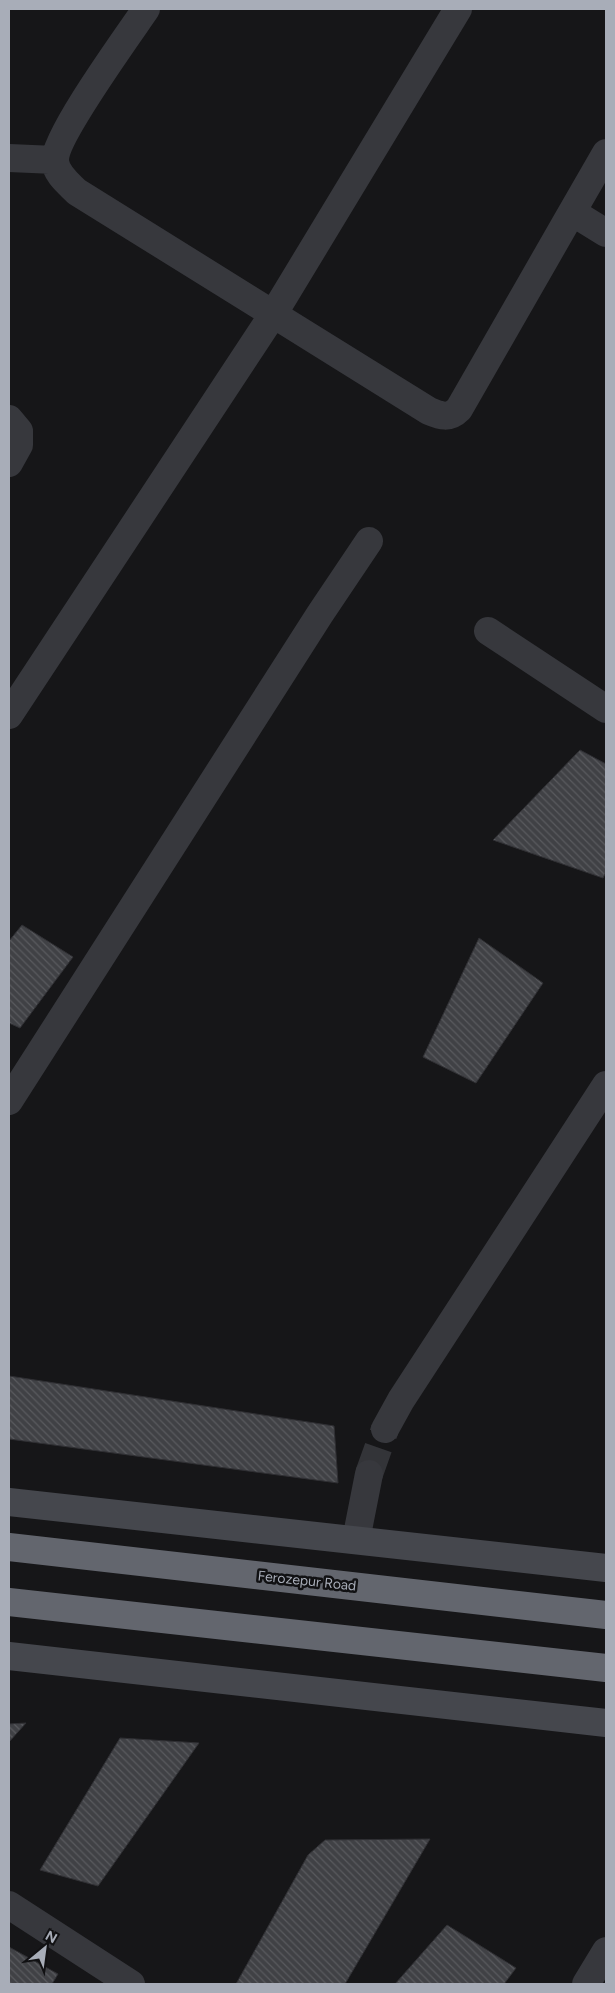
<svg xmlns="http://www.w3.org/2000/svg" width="615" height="1993" font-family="Figtree,sans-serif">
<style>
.building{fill:url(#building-back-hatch);stroke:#303034}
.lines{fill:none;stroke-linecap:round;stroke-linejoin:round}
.street-tunnel{stroke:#333438;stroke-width:28;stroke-dasharray:28 14;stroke-linecap:butt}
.street{stroke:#37383d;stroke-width:28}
.secondary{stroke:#45474d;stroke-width:28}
.highway{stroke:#63666e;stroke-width:28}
.labels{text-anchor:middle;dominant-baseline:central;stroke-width:5;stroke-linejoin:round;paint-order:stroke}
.street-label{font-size:14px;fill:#a8adb8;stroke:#111113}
</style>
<defs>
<pattern id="building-back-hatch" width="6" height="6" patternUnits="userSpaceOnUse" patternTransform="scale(1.25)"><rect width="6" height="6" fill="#404145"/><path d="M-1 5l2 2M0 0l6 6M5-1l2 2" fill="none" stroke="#595a5e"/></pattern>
</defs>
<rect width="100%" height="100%" fill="#161618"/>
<!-- building -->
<path class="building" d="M580,750L606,764V872L603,878L493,840Z
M22,925L73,957L20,1028L9,1023V941Z
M479,938L543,983L476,1083L423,1057Z
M9,1376L334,1426L338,1483L9,1439Z
M26,1723L9,1742V1724Z
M120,1738L199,1743L98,1886L40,1870Z
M430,1839L345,1984H236L308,1855L325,1840Z
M447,1925L516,1968L504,1984H395Z
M9,1947L58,1974L52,1984H9Z"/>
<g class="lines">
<!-- street-tunnel -->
<path class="street-tunnel" d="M369,1474L385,1429"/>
<!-- street -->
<path class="street" d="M146,9C129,34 54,137 55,161C56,174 68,183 77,192L429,411C441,416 449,419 459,409L572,212L606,233
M9,158L55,160
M572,212L606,153
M9,419L19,431V445L9,463
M488,631L606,709
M9,715L274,313L458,9
M9,1101L320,614L369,541
M385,1429L401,1400L606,1085
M356,1540L369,1474
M9,1905L131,1984
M586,1984L606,1951"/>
<!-- secondary -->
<path class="secondary" d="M9,1502L606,1568
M9,1656L606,1723"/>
<!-- highway -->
<path class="highway" d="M9,1547L606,1615
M9,1602L606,1668"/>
</g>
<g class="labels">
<!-- street labels -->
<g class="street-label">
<text transform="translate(307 1581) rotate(6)">Ferozepur Road</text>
</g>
</g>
<!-- border -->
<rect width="615" height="1993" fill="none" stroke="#a8adb8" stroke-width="20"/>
<!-- north arrow -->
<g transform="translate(45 1948) rotate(29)" stroke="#111113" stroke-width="4" paint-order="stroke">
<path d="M0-4L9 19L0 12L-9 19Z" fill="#a8adb8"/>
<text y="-8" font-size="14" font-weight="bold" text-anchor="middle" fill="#a8adb8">N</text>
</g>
</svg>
